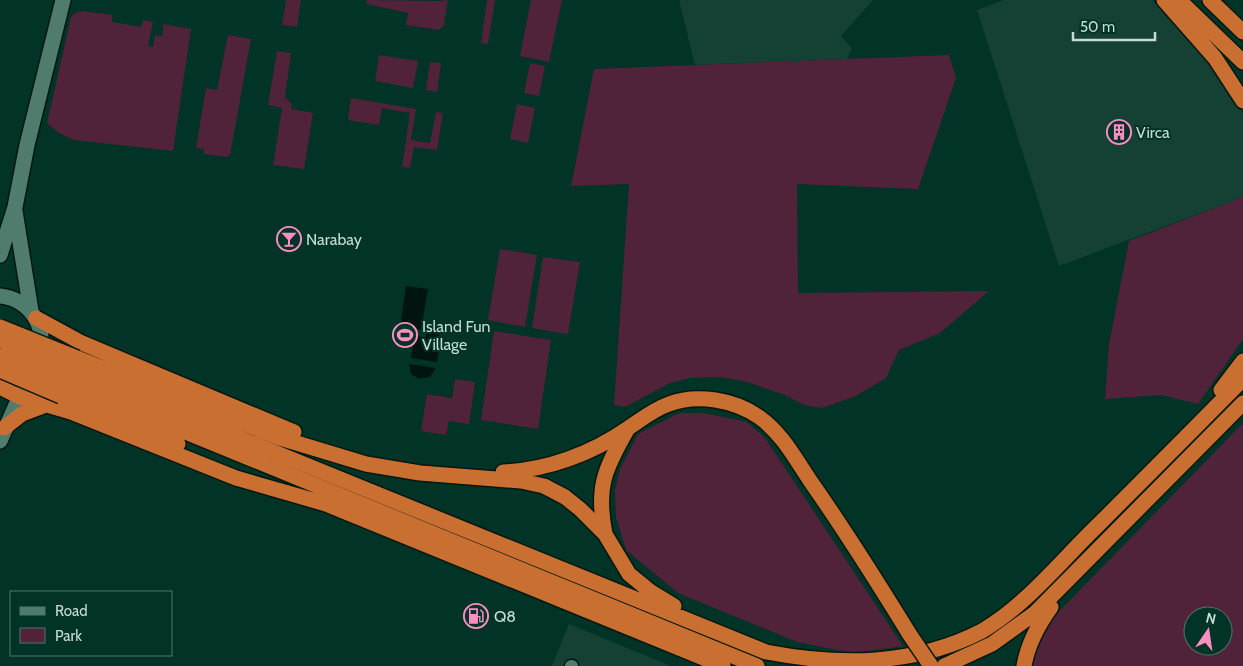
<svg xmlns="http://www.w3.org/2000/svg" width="1243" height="666" font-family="Cabin,sans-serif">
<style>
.built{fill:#154034}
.green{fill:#51233a;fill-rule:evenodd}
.water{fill:#00150f}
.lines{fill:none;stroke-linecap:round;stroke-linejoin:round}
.street-casing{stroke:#021811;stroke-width:15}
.secondary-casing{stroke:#021811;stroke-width:18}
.highway-casing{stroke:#021811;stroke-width:18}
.street{stroke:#4f7c6d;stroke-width:12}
.secondary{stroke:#4f7c6d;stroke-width:15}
.highway{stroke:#ca6f32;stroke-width:15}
.highway-bridge-casing{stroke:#021811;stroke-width:18;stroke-linecap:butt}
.highway-bridge{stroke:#ca6f32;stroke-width:15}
.labels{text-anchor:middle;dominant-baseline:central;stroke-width:4;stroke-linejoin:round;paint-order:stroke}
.poi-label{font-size:16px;fill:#c5dcd3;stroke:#023327;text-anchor:start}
</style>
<rect width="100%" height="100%" fill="#023327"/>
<!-- built -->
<path class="built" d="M679,0H873L841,36L852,48L847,59L695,65Z
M1004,0H1152L1203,55L1225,83L1243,113V197L1059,266L977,10Z
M569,624L671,666H552Z"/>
<!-- green -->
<path class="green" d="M286,0H301L297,27L282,25Z
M367,0L439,1L448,0L444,25L439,30L406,25L408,13L367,4Z
M487,0H495L488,44L481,43Z
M531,0H562L549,62L520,56Z
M82,11L112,15V22L141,27L143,20L153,22L148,46L153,47L155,35L163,36V24L191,29L173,151L74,140L59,133L47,123L71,17L75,13Z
M228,35L251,39L230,155L227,157L204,154V149L196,148L206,88L217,90Z
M277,51L291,53L285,97L292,105L291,109L313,113L304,169L273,165L282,108L268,105Z
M379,55L418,61L413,88L375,81Z
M949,55L956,78L918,189L797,184L798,293L989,291L940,333L899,350L886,378L856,396L822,408L804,405L785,395L747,382L721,377L690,378L670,383L625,407L614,405L629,184L571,186L594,69Z
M430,62L441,63L437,92L426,90Z
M530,63L545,66L539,96L524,93Z
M351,98L416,109L411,140L430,143L436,112L443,113L437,150L414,147L410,168L402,167L410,113L382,108L379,125L348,120Z
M517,104L535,108L528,143L510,139Z
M1243,197V339L1198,404L1162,395L1105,399L1109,344L1129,241Z
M500,249L537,255L525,327L488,320Z
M543,257L580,262L568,334L532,328Z
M494,331L551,340L538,429L481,420Z
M455,379L475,382L469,424L449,421L446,435L421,431L427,394L452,398Z
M679,413H704L747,422L765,438L903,646L853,653L797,642L678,593L626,550L616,517L615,490L620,469L638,434Z
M1243,423V666H1029L1037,634ZM1193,616H1223V646H1193Z"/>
<!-- water -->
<path class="water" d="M406,286L428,289L421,330L400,327Z
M429,324C446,331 439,347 437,362L411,358L414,336L426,337Z
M409,364L436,368L430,377L419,379L411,374Z"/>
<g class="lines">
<defs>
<path id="street" d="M571,666H572"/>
<path id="secondary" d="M15,211L31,311
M0,255L15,207L27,145L63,0
M0,296C29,299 49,327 38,355
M0,441L32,369"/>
<path id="highway" d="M1164,0L1215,58L1243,101
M1179,0L1243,62
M1210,0L1243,32
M36,318L82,343L294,432
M77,358L280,438L366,464L420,473L521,481L544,486L565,497L580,509L605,534L629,574L651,592L674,606
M72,370L766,652C840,666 914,666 982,631C1026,605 1060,562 1096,527C1145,478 1194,429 1243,379
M66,383L757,666
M0,387L20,397L71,412L236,478L326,504L723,666
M1221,390L1243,361
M61,396L178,444
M4,428L22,414L46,405
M503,472C547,470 591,454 627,429C641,420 652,410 669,404C697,393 735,400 759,417C782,433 796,460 811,482C846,532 878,583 910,635
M605,534C596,488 604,470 627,430
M944,666L992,644L1035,613L1243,403
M1024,666C1028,643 1038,625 1051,607"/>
</defs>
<!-- street casing -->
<use href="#street" class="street-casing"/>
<!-- secondary casing -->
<use href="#secondary" class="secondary-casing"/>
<!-- highway casing -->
<use href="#highway" class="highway-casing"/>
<!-- street -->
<use href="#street" class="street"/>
<!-- secondary -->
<use href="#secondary" class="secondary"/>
<!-- highway -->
<use href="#highway" class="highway"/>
<defs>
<path id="highway-bridge" d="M0,327L77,358
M0,340L72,370
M0,356L66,383
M0,370L61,396
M910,635L931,666"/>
</defs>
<!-- highway-bridge casing -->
<use href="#highway-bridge" class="highway-bridge-casing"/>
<!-- highway-bridge -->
<use href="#highway-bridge" class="highway-bridge"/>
</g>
<!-- icons -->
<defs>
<symbol id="building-ring" viewBox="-11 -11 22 22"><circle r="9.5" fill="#023327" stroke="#fc8fc2" stroke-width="1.5"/><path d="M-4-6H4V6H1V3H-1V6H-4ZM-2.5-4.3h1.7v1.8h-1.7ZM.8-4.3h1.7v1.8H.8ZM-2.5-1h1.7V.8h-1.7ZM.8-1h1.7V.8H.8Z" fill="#fc8fc2"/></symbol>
<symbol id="bar-ring" viewBox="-11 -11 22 22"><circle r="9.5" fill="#023327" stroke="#fc8fc2" stroke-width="1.5"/><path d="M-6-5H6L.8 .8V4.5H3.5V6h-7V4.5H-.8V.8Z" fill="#fc8fc2"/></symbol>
<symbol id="stadium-ring" viewBox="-11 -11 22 22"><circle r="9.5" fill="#023327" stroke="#fc8fc2" stroke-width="1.5"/><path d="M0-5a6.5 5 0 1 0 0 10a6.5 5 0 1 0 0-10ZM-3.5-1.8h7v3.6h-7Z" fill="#fc8fc2"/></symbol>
<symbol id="fuel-ring" viewBox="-11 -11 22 22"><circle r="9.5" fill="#023327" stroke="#fc8fc2" stroke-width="1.5"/><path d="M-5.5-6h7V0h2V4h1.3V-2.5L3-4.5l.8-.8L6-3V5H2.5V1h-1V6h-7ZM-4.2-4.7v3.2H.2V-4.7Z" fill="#fc8fc2"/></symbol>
</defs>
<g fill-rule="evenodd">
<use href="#building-ring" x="1105" y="118" width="28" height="28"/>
<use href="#bar-ring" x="275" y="225" width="28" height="28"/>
<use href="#stadium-ring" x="391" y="321" width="28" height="28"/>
<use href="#fuel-ring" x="462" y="602" width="28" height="28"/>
</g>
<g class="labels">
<!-- poi labels -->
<g class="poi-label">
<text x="1136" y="132">Virca</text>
<text x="306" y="239">Narabay</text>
<text x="422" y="326">Island Fun<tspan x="422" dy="18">Village</tspan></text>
<text x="494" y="616">Q8</text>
</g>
</g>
<!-- legend -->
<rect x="10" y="591" width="162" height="65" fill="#023327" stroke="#50776c"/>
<rect x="20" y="607" width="25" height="8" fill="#4f7c6d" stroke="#50776c"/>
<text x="55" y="616" font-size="15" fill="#c5dcd3">Road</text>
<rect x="20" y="628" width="25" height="15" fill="#51233a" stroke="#50776c"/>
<text x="55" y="641" font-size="15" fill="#c5dcd3">Park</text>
<!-- north arrow -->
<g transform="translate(1208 631) rotate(13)"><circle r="24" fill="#023327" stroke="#50776c"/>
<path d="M0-4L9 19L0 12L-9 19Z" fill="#fc8fc2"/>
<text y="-8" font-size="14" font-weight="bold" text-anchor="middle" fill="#c5dcd3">N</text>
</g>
<!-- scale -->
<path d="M1073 32v8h82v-8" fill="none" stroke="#c5dcd3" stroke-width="2.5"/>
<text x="1080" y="32" font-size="15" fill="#c5dcd3" stroke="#023327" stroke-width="4" paint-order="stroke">50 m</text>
</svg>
